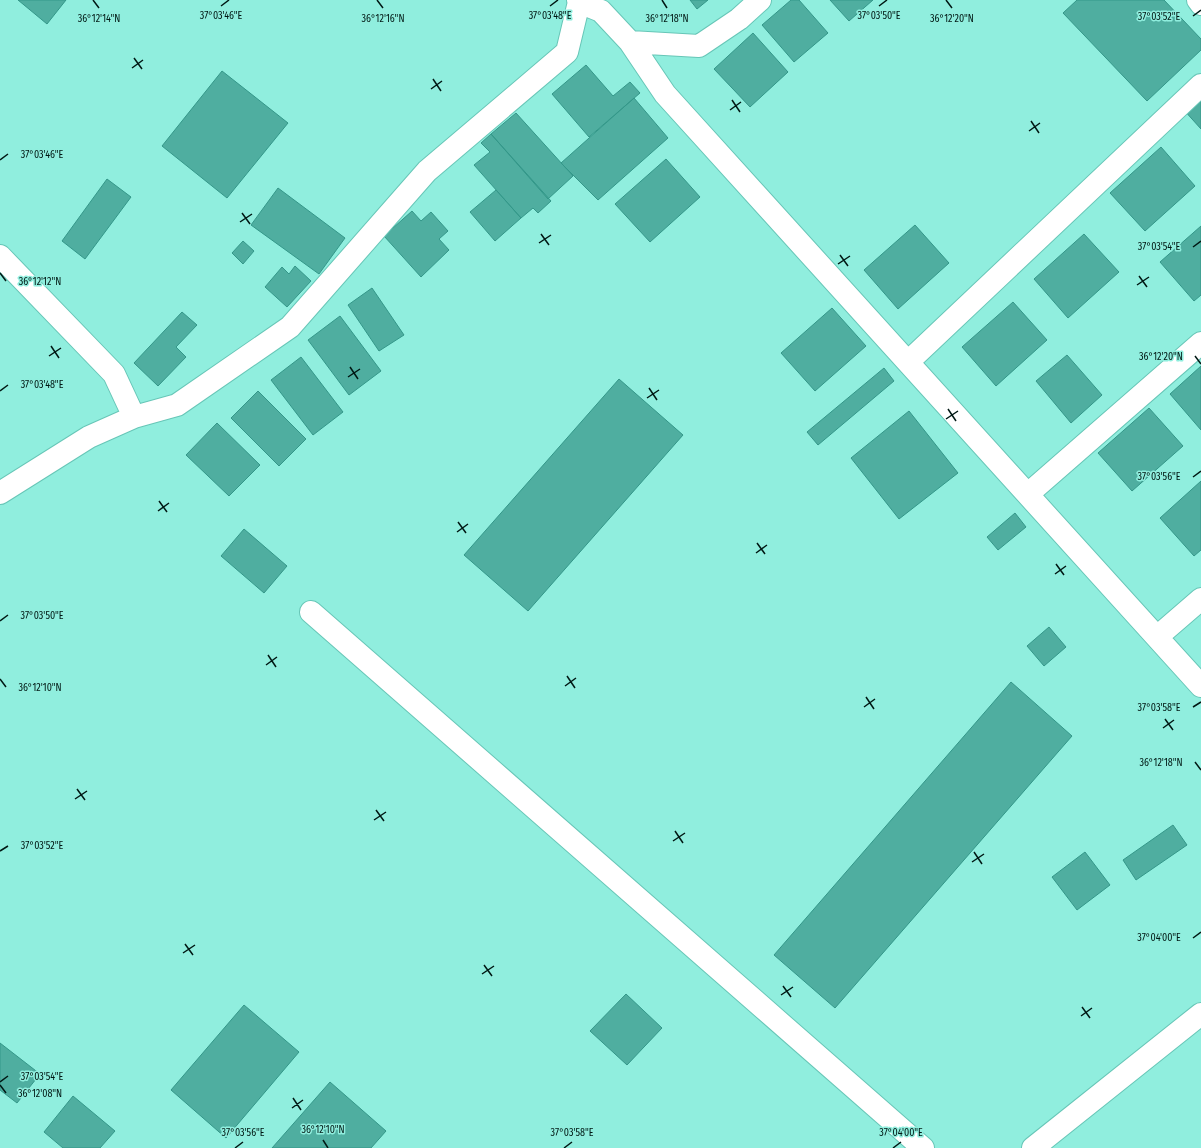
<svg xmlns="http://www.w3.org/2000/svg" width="1201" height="1148" font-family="'Fira Sans Condensed',sans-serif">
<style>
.building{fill:#4faea0;stroke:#349789}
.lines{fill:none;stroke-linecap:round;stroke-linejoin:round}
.minor-casing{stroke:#67c6b7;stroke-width:24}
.minor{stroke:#fff;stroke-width:22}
.ticks{fill:none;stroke:#001814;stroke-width:1.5}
.ticks-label{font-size:10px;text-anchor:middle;fill:#001814;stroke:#90eede;stroke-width:3;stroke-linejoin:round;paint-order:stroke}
</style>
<rect width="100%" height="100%" fill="#90eede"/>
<!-- building -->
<path class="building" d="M18,0H66L47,24Z
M690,0H708L697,9Z
M791,0H799L828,33L794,62L762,25Z
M830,0H873L849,21Z
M1077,0H1164L1201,39V50L1147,101L1063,13Z
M753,33L788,72L750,107L714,69Z
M586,65L613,96L630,82L640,93L589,137L552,94Z
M222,71L288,123L227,198L162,146Z
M1201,93V129L1183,109Z
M634,98L668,138L598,200L561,163Z
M516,113L573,176L548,199L491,134Z
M491,134L551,201L538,213L533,208L521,218L474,165L490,152L481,143Z
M1161,147L1195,186L1145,231L1110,193Z
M666,159L700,197L650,242L615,204Z
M107,179L131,197L85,259L62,241Z
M278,188L345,238L319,274L251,225Z
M496,190L521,218L495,241L470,212Z
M412,211L421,221L431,212L448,231L439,239L449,250L421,277L384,236Z
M915,225L949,263L898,309L864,270Z
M1201,226V295L1194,301L1160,262Z
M1084,234L1119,272L1068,318L1034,279Z
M243,241L254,251L243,264L232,253Z
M295,266L311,281L287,307L265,287L282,267L289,274Z
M372,288L404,335L379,351L348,305Z
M1013,302L1047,340L996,386L962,347Z
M832,308L866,346L815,391L781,353Z
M182,312L197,325L176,347L186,357L158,386L134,363Z
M340,316L381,371L349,395L308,340Z
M1067,355L1102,395L1071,423L1036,381Z
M301,357L343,412L313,435L271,380Z
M1201,366V430L1170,394Z
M884,368L894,381L818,445L807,432Z
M619,379L683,435L528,611L464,555Z
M258,391L306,439L279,466L231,418Z
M1149,408L1183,446L1132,491L1098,453Z
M909,411L958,473L899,519L851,458Z
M217,423L260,465L229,496L186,455Z
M1201,481V550L1194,556L1160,518Z
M1015,513L1026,527L998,550L987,537Z
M244,529L287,566L264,593L221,556Z
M1049,627L1066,647L1044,666L1027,646Z
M1011,682L1072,736L835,1008L774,955Z
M1173,825L1187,845L1136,880L1123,860Z
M1085,852L1110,885L1077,910L1052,877Z
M626,994L662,1028L627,1065L590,1031Z
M244,1005L299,1052L226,1138L171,1090Z
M0,1043L40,1074L17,1103L0,1090Z
M330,1082L386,1131L371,1148H272Z
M73,1096L115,1131L100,1148H63L44,1132Z"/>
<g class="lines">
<defs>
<path id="minor" d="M578,0L579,2L601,11L630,42L665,94L1201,686
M1198,0L1201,4
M630,42L699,46L739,19L760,0
M0,256L114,374L134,417
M908,362L1201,85
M0,493L89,437L134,417L177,405L290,327L427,171L567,52L579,2
M1028,494L1201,343
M311,612L923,1148
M1157,637L1201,599
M1033,1148L1201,1014"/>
</defs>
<!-- minor casing -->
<use href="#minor" class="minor-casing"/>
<!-- minor -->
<use href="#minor" class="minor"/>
</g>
<!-- ticks -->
<path class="ticks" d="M93,0L99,8M377,0L383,8M662,0L667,8M946,0L952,8M221,6L229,0M550,6L558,0M879,6L887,0M1193,16L1201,10M134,58L142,69M132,68L143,60M433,79L441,91M431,89L442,81M732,100L740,112M730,110L741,102M1031,121L1039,133M1029,131L1040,123M0,160L8,154M242,213L250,224M240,222L252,214M541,234L549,245M539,243L551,235M1193,247L1201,241M840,255L848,266M838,264L850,256M0,273L6,281M1139,276L1147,287M1137,285L1149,277M51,346L59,358M49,356L61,348M1195,356L1201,364M350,367L358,379M348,377L360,369M649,388L657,400M0,391L8,385M647,398L659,390M948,409L956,421M946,419L958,411M1193,477L1201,471M159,501L167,512M158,511L169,503M458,522L466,533M457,532L468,524M757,543L765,554M756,553L767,545M1056,564L1064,575M1055,574L1066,566M0,621L8,615M268,655L276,667M266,665L277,657M567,676L575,688M0,679L6,687M565,686L576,678M866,697L874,709M864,707L875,699M1193,707L1201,702M1165,719L1173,730M1163,728L1174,720M1195,762L1201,770M77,789L85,800M75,799L87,791M376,810L384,821M374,820L386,812M675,831L683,843M673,841L685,833M0,851L8,846M974,852L982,864M972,862L984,854M1193,938L1201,932M185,944L193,955M183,953L195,945M484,965L492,976M482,974L494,966M783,986L791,997M781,995L793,987M1082,1007L1090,1018M1081,1016L1092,1008M0,1082L8,1076M0,1085L6,1093M293,1098L301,1110M292,1108L303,1100M323,1140L328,1148M235,1148L243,1142M564,1148L572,1142M893,1148L901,1142"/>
<g class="ticks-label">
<text x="550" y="19">37°03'48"E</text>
<text x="221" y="19">37°03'46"E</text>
<text x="879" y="19">37°03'50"E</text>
<text x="1159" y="20">37°03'52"E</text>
<text x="99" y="22">36°12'14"N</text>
<text x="383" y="22">36°12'16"N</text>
<text x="667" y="22">36°12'18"N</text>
<text x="952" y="22">36°12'20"N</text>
<text x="42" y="158">37°03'46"E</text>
<text x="1159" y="250">37°03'54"E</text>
<text x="40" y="285">36°12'12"N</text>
<text x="1161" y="360">36°12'20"N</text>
<text x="42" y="388">37°03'48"E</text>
<text x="1159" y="480">37°03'56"E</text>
<text x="42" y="619">37°03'50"E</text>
<text x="40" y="691">36°12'10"N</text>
<text x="1159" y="711">37°03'58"E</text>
<text x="1161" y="766">36°12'18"N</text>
<text x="42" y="849">37°03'52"E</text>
<text x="1159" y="941">37°04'00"E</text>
<text x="42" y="1080">37°03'54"E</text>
<text x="40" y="1097">36°12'08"N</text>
<text x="323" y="1133">36°12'10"N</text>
<text x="243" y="1136">37°03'56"E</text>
<text x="572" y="1136">37°03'58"E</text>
<text x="901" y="1136">37°04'00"E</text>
</g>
</svg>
